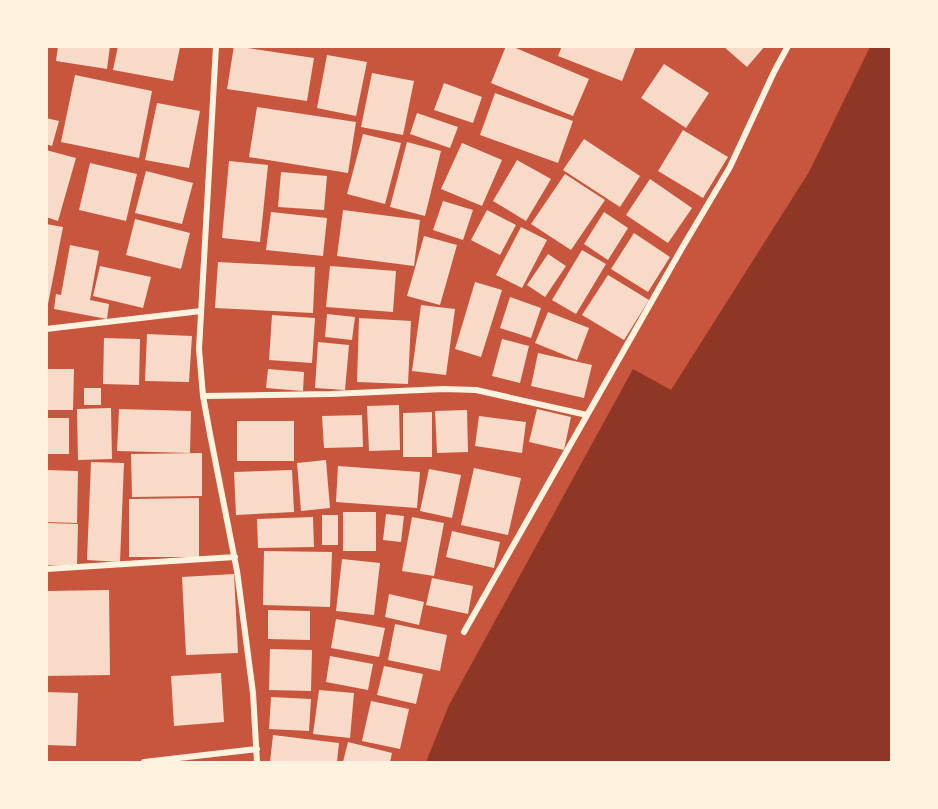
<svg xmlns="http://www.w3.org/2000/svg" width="938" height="809" font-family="Barlow,sans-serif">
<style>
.water{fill:#8f3625}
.building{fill:#f7dbc8}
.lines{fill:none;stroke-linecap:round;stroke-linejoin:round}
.minor{stroke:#fff3e0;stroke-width:6}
</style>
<rect width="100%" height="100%" fill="#c8553d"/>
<!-- water -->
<path class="water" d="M870,47H892L891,762H426L449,705L633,369L671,390L809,172Z"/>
<!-- building -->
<path class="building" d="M58,46H110L107,69L56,61Z
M118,46L180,47L173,81L113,70Z
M234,46L314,58L307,101L227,89Z
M506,46H511L589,79L573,116L491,83Z
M562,46H636L622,81L558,56Z
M723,46H765L747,67Z
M327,55L367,62L356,116L317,108Z
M664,64L709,93L686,128L641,98Z
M372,73L414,81L403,135L361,127Z
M75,75L152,91L139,158L61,142Z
M444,83L482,97L473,123L434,110Z
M495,93L573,121L558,163L480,135Z
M157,103L200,111L189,168L145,160Z
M257,107L356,122L348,173L249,157Z
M417,113L458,127L450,148L410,134Z
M46,118L59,121L52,146L46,144Z
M683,130L728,157L703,198L658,171Z
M363,134L401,143L385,204L347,194Z
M584,139L640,176L620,207L563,170Z
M407,142L441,151L425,216L390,207Z
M462,143L502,160L482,206L441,189Z
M46,150L76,158L58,221L46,217Z
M517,160L551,179L526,221L493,201Z
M229,161L268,165L260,242L222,238Z
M90,163L137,174L126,221L79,210Z
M146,171L193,183L182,224L135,213Z
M281,172L327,176L324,210L278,207Z
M565,174L605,200L571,250L531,224Z
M650,179L692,208L668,243L626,215Z
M443,201L473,210L463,240L433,230Z
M343,210L420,220L414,266L337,256Z
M487,210L516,225L500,255L471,240Z
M271,212L327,218L323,256L266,250Z
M604,212L628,228L608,260L584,244Z
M135,219L190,233L181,269L126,255Z
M46,224L63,227L48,304H46Z
M521,227L547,240L522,288L496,275Z
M634,233L670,257L648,292L611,269Z
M424,236L457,245L440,305L407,296Z
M70,245L99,251L90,300L109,304L107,319L54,309L56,294L61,295Z
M582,250L606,264L576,314L552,300Z
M548,254L566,266L545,297L527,285Z
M218,262L315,267L313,313L215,308Z
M100,266L151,277L143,308L93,296Z
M330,266L396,271L393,312L326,307Z
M608,275L649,300L624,340L582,315Z
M475,282L502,290L481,357L455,349Z
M510,297L541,308L531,338L500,328Z
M421,305L455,309L446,375L412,371Z
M548,312L589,328L577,360L535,343Z
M327,314L355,317L352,340L325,337Z
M272,315L315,318L312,363L269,360Z
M359,318L411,321L408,384L357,382Z
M147,334L192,336L189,382L145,381Z
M104,338L140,339L139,385L103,384Z
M502,339L529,346L520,383L492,376Z
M318,342L349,345L345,390L315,388Z
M538,353L592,365L584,398L531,386Z
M46,369H74L73,410H46Z
M268,369L304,372L303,391L266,388Z
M84,388H101V405H84Z
M399,405L400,450L369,451L367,406Z
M111,408L112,459L78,460L77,409Z
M119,409L191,411L190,453L117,451Z
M537,409L571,417L564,450L529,442Z
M467,410L468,452L437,453L435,411Z
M432,412V457H403V413Z
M362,415L363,447L324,448L322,416Z
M479,416L526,422L522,453L475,446Z
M46,418H69V454H46Z
M237,421H294V461H237Z
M202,453V496L132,497L131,454Z
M326,460L330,508L301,511L297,463Z
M91,462L124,463L120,562L87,560Z
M338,466L420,472L417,508L336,502Z
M474,468L521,478L508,535L461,525Z
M429,469L461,475L452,518L420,511Z
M46,470L78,471L77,523L46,522Z
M292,470L294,512L236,515L234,472Z
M199,498V557H129V499Z
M343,512H376V551H343Z
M386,514L404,516L401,542L383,540Z
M322,515H338V545H322Z
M313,517L314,547L258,548L257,519Z
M412,517L444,523L434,576L402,571Z
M46,523L78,524L77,566L46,565Z
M452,531L500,542L494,568L446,557Z
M264,551L332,552L330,607L263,605Z
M342,559L380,563L374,615L336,611Z
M234,574L238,653L186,655L182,577Z
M432,578L473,586L468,614L426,605Z
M109,590L110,675L46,676V591Z
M389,594L424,602L419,625L385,617Z
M268,610L310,611V640L268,639Z
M336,619L385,628L379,657L331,648Z
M395,624L447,635L440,671L388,660Z
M270,649L312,650L311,691L269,690Z
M330,656L373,664L368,690L326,682Z
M384,666L423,674L416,704L377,695Z
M221,673L224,722L174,726L171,676Z
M319,690L354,693L350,738L313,734Z
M46,692L78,693L76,746L46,745Z
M271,697L311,699L309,731L269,729Z
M371,701L409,709L400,749L362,741Z
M273,735L339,743L337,762H270Z
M348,742L392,753L390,762H343Z"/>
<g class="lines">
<!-- minor -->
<path class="minor" d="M216,46L199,349L203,396L210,434L237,571L253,693L257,762
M46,329L201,311
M203,396L331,394L444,389L476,390L587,415
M46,569L235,557
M464,632L682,248L730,167L774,72L788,46
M144,762L257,749"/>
</g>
<!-- border -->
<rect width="938" height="809" fill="none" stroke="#fff3e0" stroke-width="96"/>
</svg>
